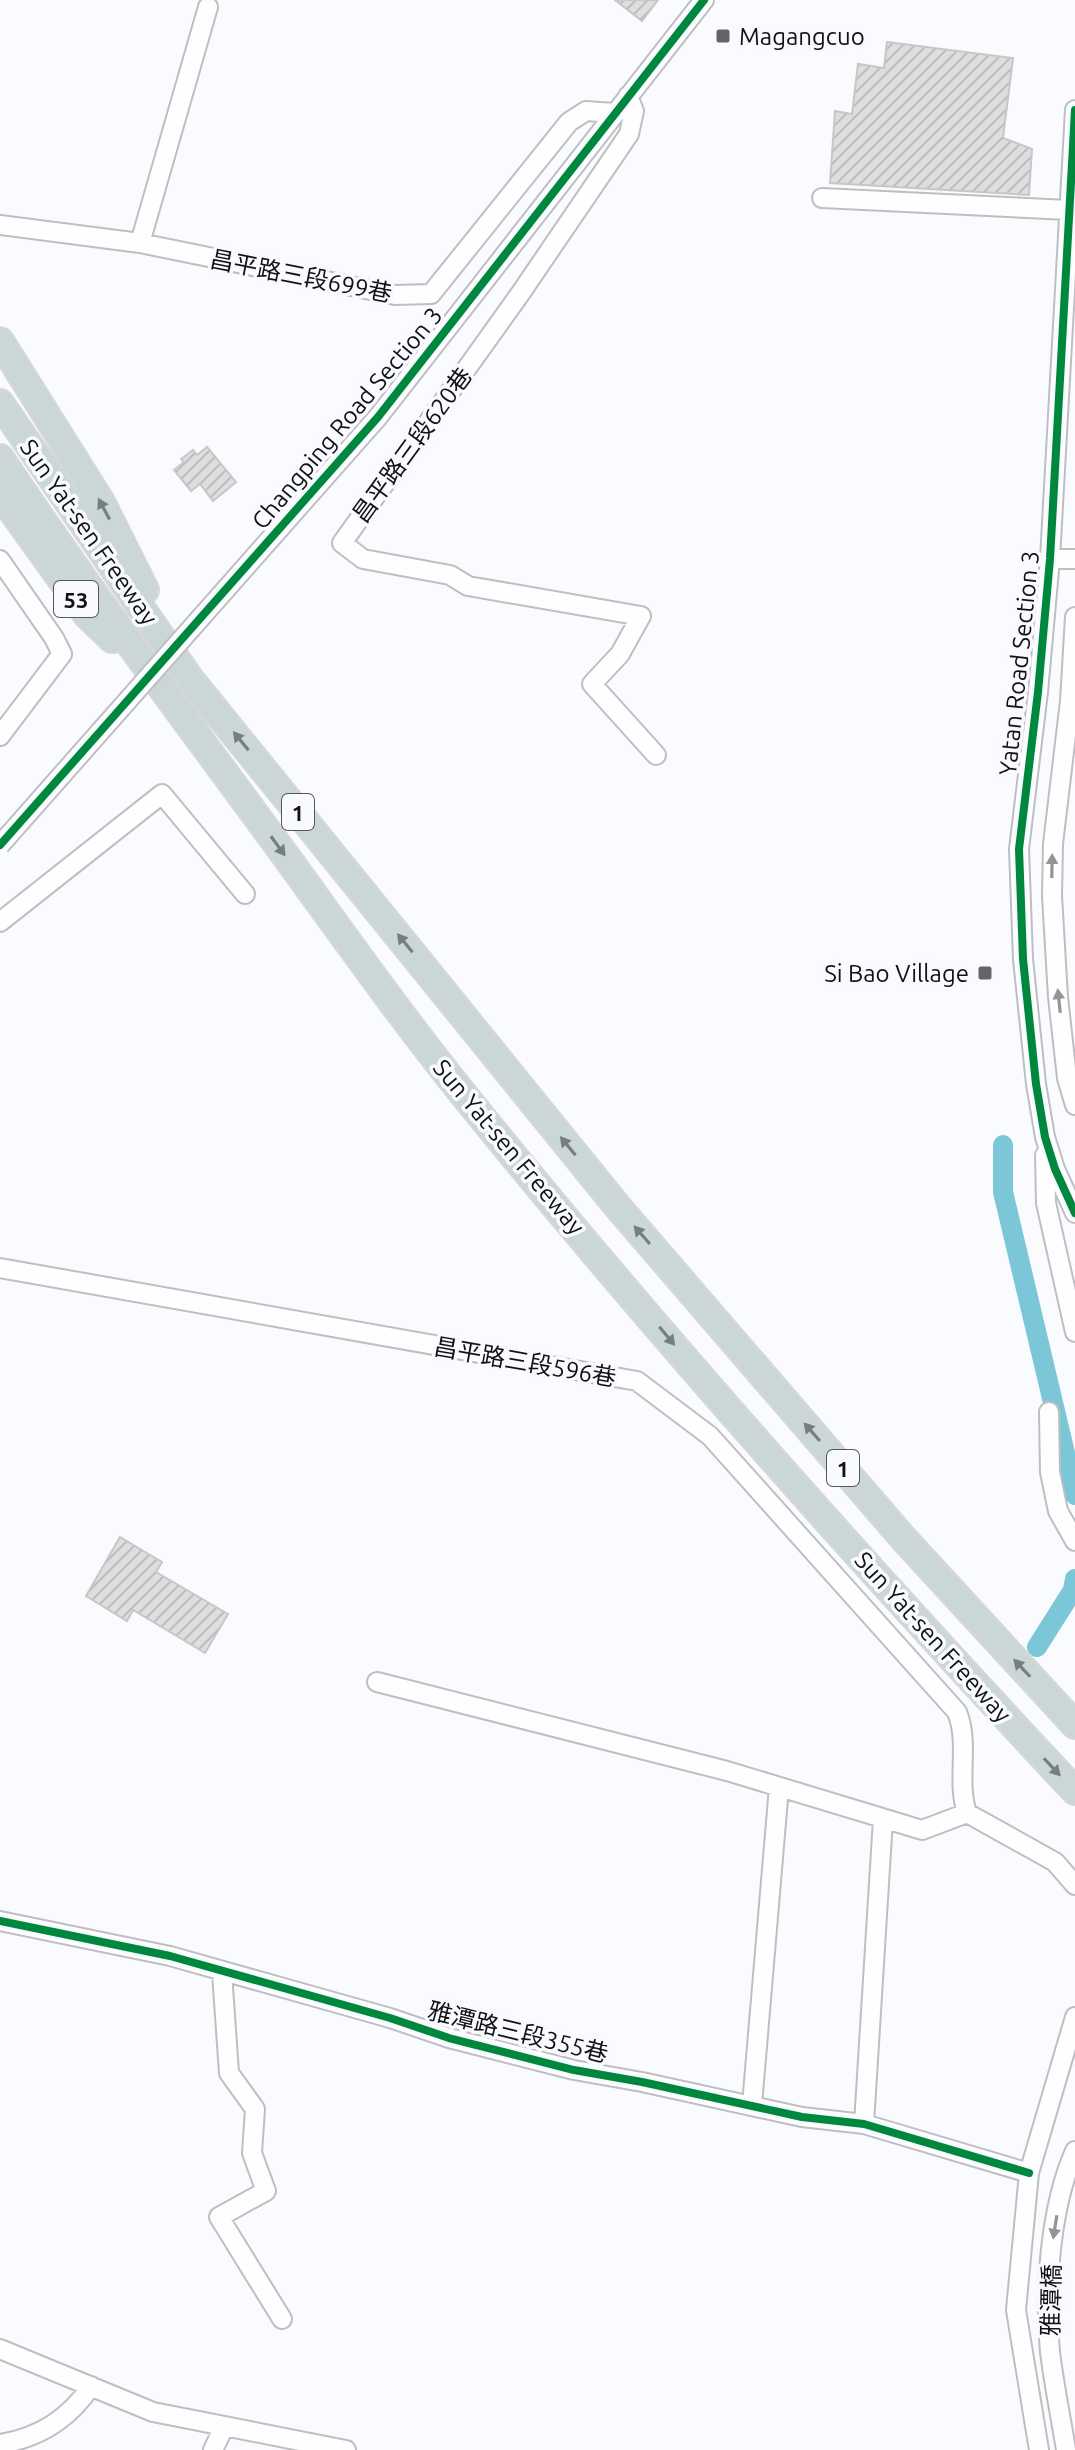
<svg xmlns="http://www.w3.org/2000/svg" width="1075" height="2450" font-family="Ubuntu,'Noto Sans TC',sans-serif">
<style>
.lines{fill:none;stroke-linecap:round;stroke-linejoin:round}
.canal{stroke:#7bc6d7;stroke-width:20}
.building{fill:url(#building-hatch);stroke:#c7c7c8;stroke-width:2}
.minor-casing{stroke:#bebfc2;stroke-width:22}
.highway-casing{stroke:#d6d7d9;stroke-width:30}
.minor{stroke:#fefeff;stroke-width:18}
.highway{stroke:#cbd7d7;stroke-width:26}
.minor-bridge-casing{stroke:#bebfc2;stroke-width:22;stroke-linecap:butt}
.minor-bridge{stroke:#fefeff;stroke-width:18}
.cycleway-casing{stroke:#f8faff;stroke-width:13}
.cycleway{stroke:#00873e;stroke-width:8}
.oneway{fill:#777e7f}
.oneway2{fill:#939495}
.poi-dot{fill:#626466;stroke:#f8faff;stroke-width:3}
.labels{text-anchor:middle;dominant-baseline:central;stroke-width:7;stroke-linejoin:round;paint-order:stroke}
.shield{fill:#f8faff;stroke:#56585a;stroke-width:2}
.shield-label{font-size:22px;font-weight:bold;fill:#111214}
.poi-label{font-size:24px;fill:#111214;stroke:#f8faff;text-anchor:start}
.street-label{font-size:24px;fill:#111214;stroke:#f8faff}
</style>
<defs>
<pattern id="building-hatch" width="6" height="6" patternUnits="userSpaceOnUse" patternTransform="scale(2)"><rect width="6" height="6" fill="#dededf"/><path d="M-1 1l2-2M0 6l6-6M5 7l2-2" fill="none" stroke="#bdbdbe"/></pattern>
</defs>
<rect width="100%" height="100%" fill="#f9fbfe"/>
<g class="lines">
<!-- canal -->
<path class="canal" d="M1003,1145V1192L1075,1495
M1037,1647L1073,1590L1075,1579"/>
</g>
<!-- building -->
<path class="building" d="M615,0H658L642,21Z
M887,42L1013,58L1003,138L1032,149L1029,195L830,183L835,111L852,114L858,64L884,68Z
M207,447L236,482L213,501L200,484L191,491L174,470L184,462L181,459L193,450L197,455Z
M120,1537L162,1562L156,1572L228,1614L205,1653L133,1610L127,1621L86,1596Z"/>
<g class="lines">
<defs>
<path id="minor" d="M628,96L634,111L629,134L520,294L342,543L363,559L450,575L468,586L641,616L620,654L592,684L656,755
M1075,110L1050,559L1038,692L1019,849L1023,959L1036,1084L1045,1137L1055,1169L1075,1213
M822,198L1069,210
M0,225L140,243L395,295L431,294L569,122L586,111L614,113
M140,243L208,7
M378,417L704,0
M1050,559H1075
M0,560L54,638L62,654L0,736
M1075,617L1070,701L1053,844L1052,896L1058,997L1067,1078L1075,1105
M0,922L162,794L245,894
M1045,1155L1046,1203L1075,1332
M0,1268L637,1381L710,1436L957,1712C970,1744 956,1780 967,1813
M1049,1412L1050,1472L1058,1511L1075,1541
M377,1682L727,1771L922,1830L967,1813L1055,1862L1075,1885
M0,1921L170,1956L390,2018L449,2038L574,2070L642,2082L802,2117L864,2124L1029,2173
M222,1973L229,2073L255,2109L252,2153L266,2191L219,2217L282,2319
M752,2105L779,1787
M864,2124L883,1819
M0,2349L153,2412L346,2450
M0,2444C39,2438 69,2419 91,2386
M213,2450L224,2427
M1039,2450L1016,2310L1029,2173L1075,2017
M1066,2450C1061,2418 1054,2385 1050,2352C1044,2292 1050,2207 1075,2151"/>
<path id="highway" d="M0,341L101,502L145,590
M0,403L190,679L617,1206L903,1538L1075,1725
M0,458C86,587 179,711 271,836C337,926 401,1018 472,1105C664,1342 867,1569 1075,1791
M0,494L87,615L112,639"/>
</defs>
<!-- minor casing -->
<use href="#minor" class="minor-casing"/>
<!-- highway casing -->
<use href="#highway" class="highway-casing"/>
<!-- minor -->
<use href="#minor" class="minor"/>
<!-- highway -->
<use href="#highway" class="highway"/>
<defs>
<path id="minor-bridge" d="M0,845L378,417"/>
</defs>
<!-- minor-bridge casing -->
<use href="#minor-bridge" class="minor-bridge-casing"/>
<!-- minor-bridge -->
<use href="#minor-bridge" class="minor-bridge"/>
<defs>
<path id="cycleway" d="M1075,110L1050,559L1038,692L1019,849L1023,959L1036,1084L1045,1137L1055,1169L1075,1213
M0,845L378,417L704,0
M0,1921L170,1956L390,2018L449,2038L574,2070L642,2082L802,2117L864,2124L1029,2173"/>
</defs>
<!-- cycleway casing -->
<use href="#cycleway" class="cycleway-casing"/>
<!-- cycleway -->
<use href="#cycleway" class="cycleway"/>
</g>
<!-- one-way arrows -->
<defs><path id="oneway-solid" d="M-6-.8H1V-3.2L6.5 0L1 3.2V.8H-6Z" transform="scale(2)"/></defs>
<g class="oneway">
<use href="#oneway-solid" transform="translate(104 509) rotate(-118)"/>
<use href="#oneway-solid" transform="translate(241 741) rotate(-129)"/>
<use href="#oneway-solid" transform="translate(278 846) rotate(54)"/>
<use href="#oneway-solid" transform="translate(405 943) rotate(-129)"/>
<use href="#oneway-solid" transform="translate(568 1146) rotate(-129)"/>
<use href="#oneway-solid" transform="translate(642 1235) rotate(-131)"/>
<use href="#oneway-solid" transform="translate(667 1336) rotate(50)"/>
<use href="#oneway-solid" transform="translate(812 1432) rotate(-131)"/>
<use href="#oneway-solid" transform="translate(1022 1668) rotate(-133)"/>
<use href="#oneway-solid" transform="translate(1052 1767) rotate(47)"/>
</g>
<g class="oneway2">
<use href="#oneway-solid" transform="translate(1052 866) rotate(-89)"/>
<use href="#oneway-solid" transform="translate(1059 1001) rotate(-96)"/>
<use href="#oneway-solid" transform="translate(1055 2227) rotate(99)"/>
</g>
<!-- markers -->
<g class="poi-dot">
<rect x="715" y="28" width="16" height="16" rx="4"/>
<rect x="977" y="965" width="16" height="16" rx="4"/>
</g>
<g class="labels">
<!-- shield labels -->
<g class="shield">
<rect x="54" y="581" width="44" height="36" rx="6"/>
<rect x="282" y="794" width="32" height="36" rx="6"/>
<rect x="827" y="1450" width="32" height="36" rx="6"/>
</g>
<g class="shield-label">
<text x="76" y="599">53</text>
<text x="298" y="812">1</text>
<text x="843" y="1468">1</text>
</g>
<!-- poi labels -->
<g class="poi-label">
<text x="739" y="36">Magangcuo</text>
<text x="969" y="973" text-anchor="end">Si Bao Village</text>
</g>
<!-- street labels -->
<g class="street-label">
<text transform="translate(301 276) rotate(11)">昌平路三段699巷</text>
<text transform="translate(347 418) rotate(-50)">Changping Road Section 3</text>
<text transform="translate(412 445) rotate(-54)">昌平路三段620巷</text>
<text transform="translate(89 532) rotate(55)">Sun Yat-sen Freeway</text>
<text transform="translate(1019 663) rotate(-84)">Yatan Road Section 3</text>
<text transform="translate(509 1147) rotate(50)">Sun Yat-sen Freeway</text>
<text transform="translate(525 1362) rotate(10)">昌平路三段596巷</text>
<text transform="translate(933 1637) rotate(48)">Sun Yat-sen Freeway</text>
<text transform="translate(518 2032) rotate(14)">雅潭路三段355巷</text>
<text transform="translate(1051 2300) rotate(-89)">雅潭橋</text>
</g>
</g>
</svg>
